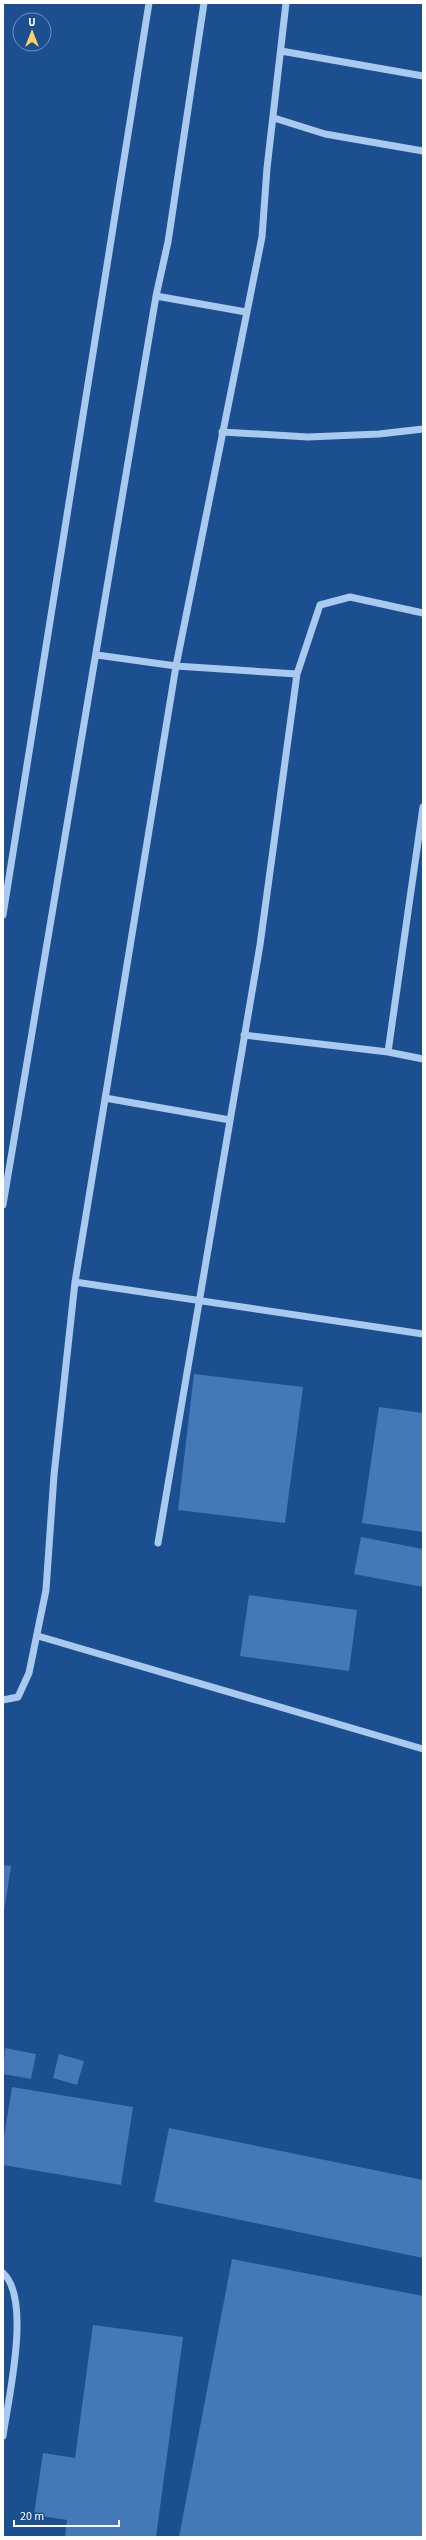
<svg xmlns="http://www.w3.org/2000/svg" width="426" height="2540" font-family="'Source Sans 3',sans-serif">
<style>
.building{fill:#4478b7}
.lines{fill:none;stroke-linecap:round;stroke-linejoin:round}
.minor{stroke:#a9c9ee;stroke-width:7}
</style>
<rect width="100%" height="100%" fill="#1b4f8f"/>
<!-- building -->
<path class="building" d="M194,1374L303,1387L285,1523L178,1510Z
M379,1407L423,1413V1532L362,1523Z
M361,1537L423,1549V1587L354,1574Z
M249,1595L357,1610L349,1671L240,1656Z
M3,1865L11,1866L4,1911H3Z
M5,2048L36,2054L31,2079L3,2074Z
M59,2054L84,2061L77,2085L53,2078Z
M12,2087L133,2107L121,2185L3,2165V2143Z
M169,2128L423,2180V2258L154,2202Z
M232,2259L423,2296V2537H179Z
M93,2325L183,2337L156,2537H65L67,2520L34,2515L43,2453L75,2458Z"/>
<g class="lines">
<!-- minor -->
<path class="minor" d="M281,51L423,76
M274,118L325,134L423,151
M156,296L246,312
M222,432L308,437L379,434L423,429
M97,655L176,666L297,674
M3,915L149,3
M244,1035L388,1052L423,1059
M388,1052L423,807
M105,1098L230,1120
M3,1205L156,296L168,242L204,3
M75,1282L423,1334
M158,1543L260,945L297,674L320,605L350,597L423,613
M38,1636L423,1749
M3,1700L18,1697L29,1673L46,1590L54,1475L75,1282L176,666L262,237L267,168L286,3
M3,2273C32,2299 8,2400 3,2436"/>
</g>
<!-- border -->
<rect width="426" height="2540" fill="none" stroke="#ffffff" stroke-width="8"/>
<!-- north arrow -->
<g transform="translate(32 32)"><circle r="19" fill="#1b4f8f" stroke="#7695bc"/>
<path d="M0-3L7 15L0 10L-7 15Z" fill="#ffd166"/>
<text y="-6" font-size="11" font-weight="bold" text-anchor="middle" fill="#ffffff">U</text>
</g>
<!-- scale -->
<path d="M14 2520v6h105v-6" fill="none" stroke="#ffffff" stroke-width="2"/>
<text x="20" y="2520" font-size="12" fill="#ffffff" stroke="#1b4f8f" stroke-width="3" paint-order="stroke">20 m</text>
</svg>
